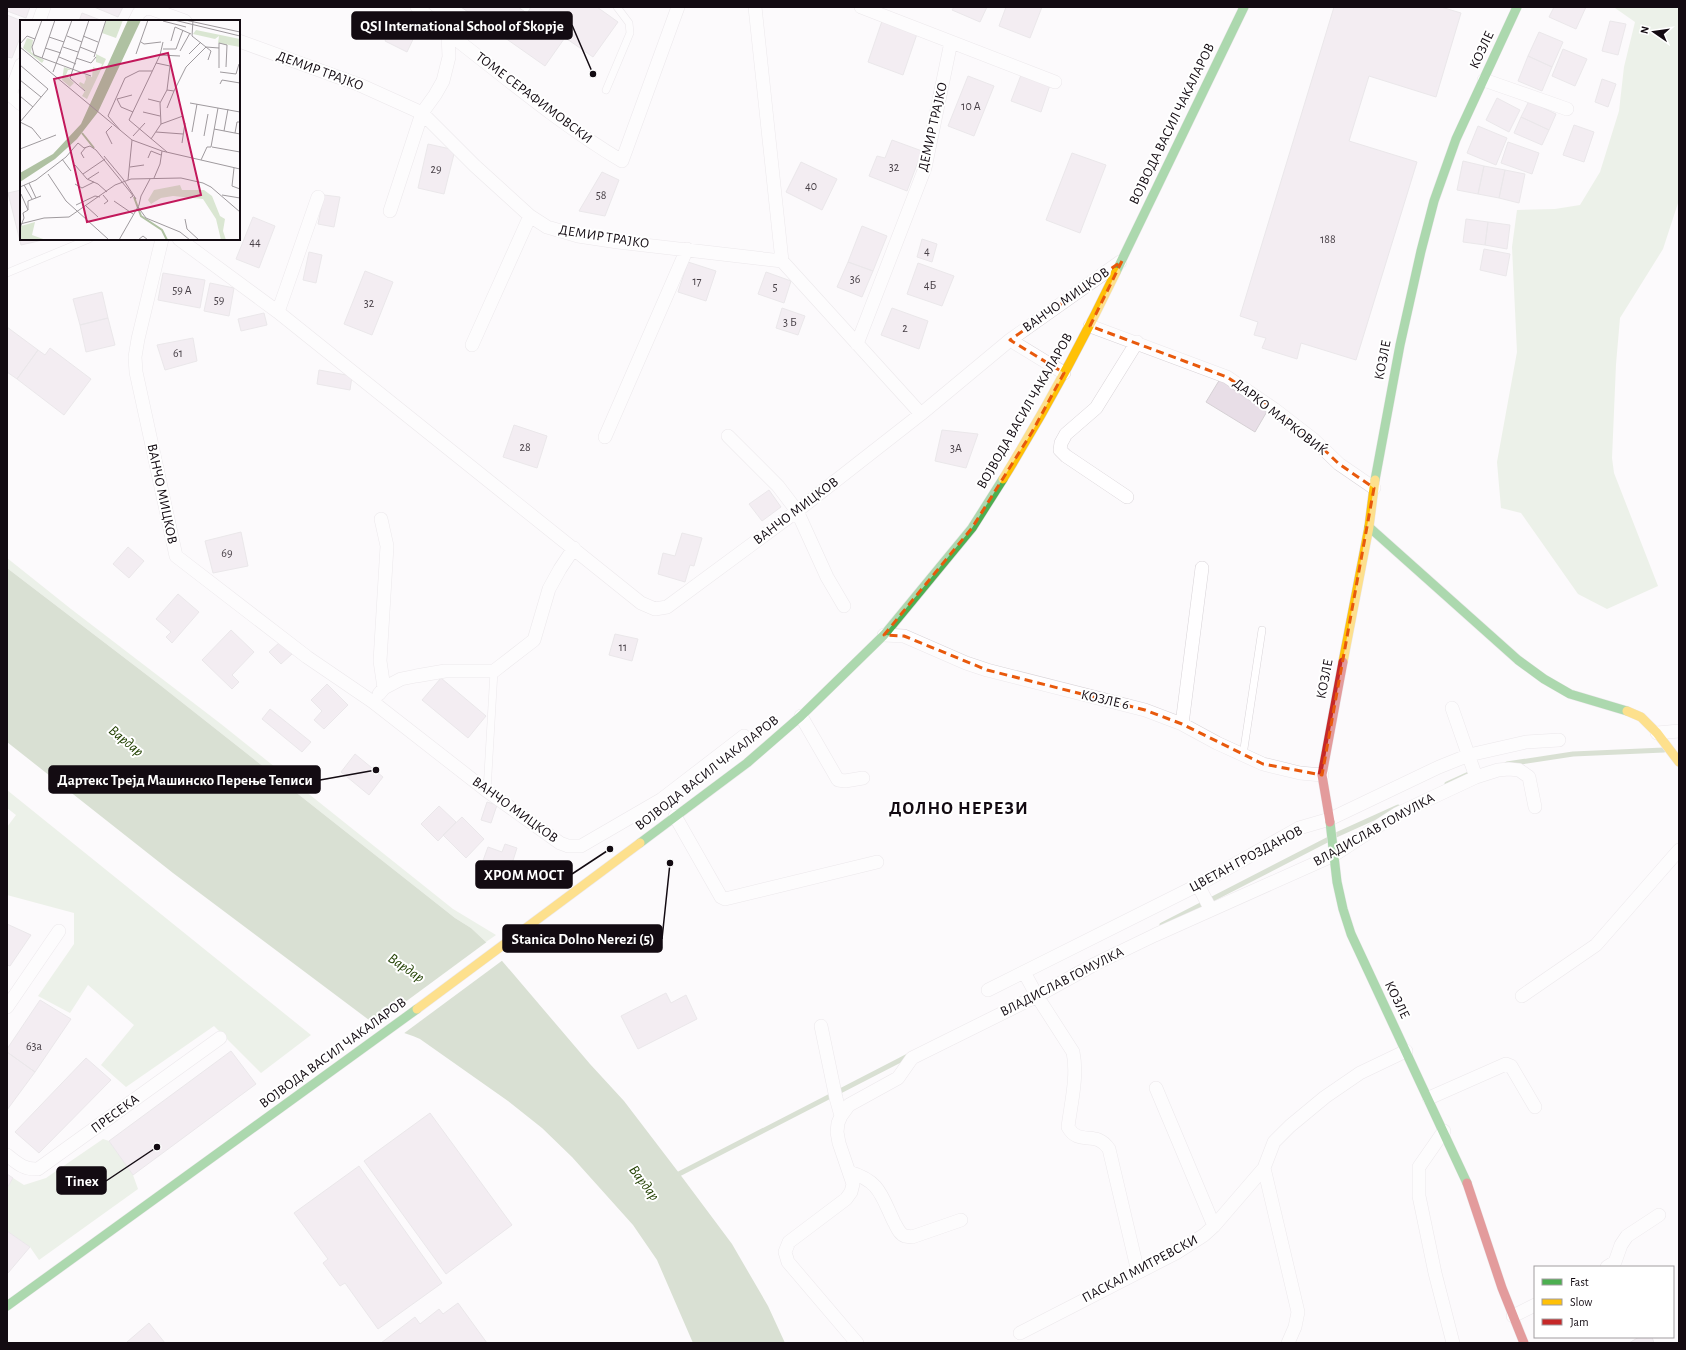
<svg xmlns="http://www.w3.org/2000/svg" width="1686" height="1350" font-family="'Alegreya Sans',sans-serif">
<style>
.green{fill:#dae6d2}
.water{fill:#afc1a2}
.pier{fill:#fcfafc}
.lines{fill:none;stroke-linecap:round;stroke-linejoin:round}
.stream{stroke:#afc1a2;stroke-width:5}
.building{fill:#e8dee7;stroke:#d6d1d5}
.lane-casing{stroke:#d9d4d8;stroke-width:8}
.street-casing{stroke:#d9d4d8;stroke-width:14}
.fast-casing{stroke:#d9d4d8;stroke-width:10}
.slow-casing{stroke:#d9d4d8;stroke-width:10}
.jam-casing{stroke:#d9d4d8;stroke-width:10}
.lane{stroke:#fffeff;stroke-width:7}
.street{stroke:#fffeff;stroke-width:13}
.fast{stroke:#4caf50;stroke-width:9}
.slow{stroke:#ffc107;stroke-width:9}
.jam{stroke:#c62828;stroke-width:9}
.marked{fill:none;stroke:#e8590c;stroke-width:3;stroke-dasharray:8 5;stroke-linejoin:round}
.labels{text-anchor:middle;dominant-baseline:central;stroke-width:4;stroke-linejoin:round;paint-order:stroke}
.number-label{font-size:12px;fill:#484047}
.street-label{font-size:14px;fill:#130b12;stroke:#fff}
.water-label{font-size:15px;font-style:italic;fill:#214000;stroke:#fff}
.district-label{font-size:18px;font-weight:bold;letter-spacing:1px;fill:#130b12;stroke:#fff}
.inset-river{fill:none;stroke:#afc1a2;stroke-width:2}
.inset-road{fill:none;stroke:#9f9a9e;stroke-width:1}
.view{fill:#c2185b;fill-opacity:0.15;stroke:#c2185b;stroke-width:2}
.inset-edge{fill:none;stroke:#130b12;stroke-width:2}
.leader{fill:none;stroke:#130b12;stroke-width:1.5}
.callout-dot{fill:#130b12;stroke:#fff;stroke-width:1.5}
.callout{fill:#130b12;stroke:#130b12;stroke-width:1.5}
.callout-label{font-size:15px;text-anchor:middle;font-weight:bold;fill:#fff}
</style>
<rect width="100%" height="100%" fill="#fcfafc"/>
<!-- green -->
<path class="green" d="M1616,7H1679V200L1663,249L1620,318L1616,364L1612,458L1614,473L1658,586L1607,609L1578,594L1521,513L1501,508L1497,462L1517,352L1512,247L1517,210L1555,209L1580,205L1600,172L1619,111L1624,67L1635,22L1615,8Z
M7,558L71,609L221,724L453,909L496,935L486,942L471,928L455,918L160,685L7,568Z
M7,790L311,1035L261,1073L214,1026L126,1087L101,1065L134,1025L88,985L70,1013L38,996L74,944V913L7,895V827L16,815L7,808Z
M103,1139L109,1141L133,1175L138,1189L39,1260L30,1247L7,1231V1188L13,1178L24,1185L46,1178Z"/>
<!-- water -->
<path class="water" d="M7,568L160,685L455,918L471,928L486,942L590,1064L624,1101L679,1173L732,1244L768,1306L785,1343H693L657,1260L633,1225L572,1157L542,1128L508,1101L420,1039C403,1031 385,1029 369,1020L173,873L7,742Z"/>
<!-- pier -->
<path class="pier" d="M488,941L503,960L403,1034L374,1025Z"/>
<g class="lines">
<!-- stream -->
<path class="stream" d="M1507,764L1573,754L1664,750
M1447,784L1471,773
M1336,835L1398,807
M1162,925L1329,839
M675,1176L910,1055"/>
</g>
<!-- building -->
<path class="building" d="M7,7H30L26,18L7,11Z
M94,7H123L118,17Z
M461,7H518L564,39L545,66Z
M531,7H597L618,22L593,57L528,12Z
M954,7H987L980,22L952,10Z
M1006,7H1042L1030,38L999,26Z
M1334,7H1441L1461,13L1436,97L1369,76L1349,141L1417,162L1356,360L1301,343L1297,359L1262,348L1266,338L1254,335L1258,322L1240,316Z
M1554,7H1586L1576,29L1549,17Z
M82,13L103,21H79Z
M7,15L22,21L21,35L12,58L7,57Z
M395,20L417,31L407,52L385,41Z
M882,21L917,34L903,75L868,62Z
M1610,21L1626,24L1618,55L1602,51Z
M1539,32L1563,42L1552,67L1528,56Z
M1563,49L1587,59L1575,86L1552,76Z
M1528,56L1552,67L1542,91L1518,81Z
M1021,75L1050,85L1041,112L1011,101Z
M968,76L994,86L974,136L948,126Z
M1602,79L1616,84L1608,107L1595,102Z
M1497,98L1520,110L1509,132L1486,120Z
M1529,101L1556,114L1549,130L1521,117Z
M1521,117L1549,130L1542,145L1514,133Z
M1574,125L1594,132L1584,162L1563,155Z
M1478,126L1507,138L1496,165L1467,153Z
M892,140L922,151L907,191L869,176L877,156L885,158Z
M1508,142L1539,153L1532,174L1501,163Z
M428,144L455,150L444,194L418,188Z
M1072,153L1106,165L1080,233L1046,220Z
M1463,161L1484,166L1478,194L1457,190Z
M801,162L837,179L822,210L786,192Z
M1484,166L1505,170L1499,198L1478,194Z
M1505,170L1525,174L1519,203L1499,198Z
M602,172L619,180L605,216L579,211Z
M21,190V239H47L21,245L8,193Z
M324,195L340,197L334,227L318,224Z
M253,217L275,226L259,268L236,259Z
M1466,219L1488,222L1485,245L1463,242Z
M1488,222L1510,225L1507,249L1485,245Z
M862,226L887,236L873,271L848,262Z
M922,239L937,244L932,262L917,257Z
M1484,249L1510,254L1506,276L1480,270Z
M309,252L322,255L316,283L303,280Z
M688,262L716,271L706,301L678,292Z
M848,262L873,271L862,297L837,287Z
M918,263L954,276L942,306L907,294Z
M365,271L393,282L372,335L344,324Z
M766,272L791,281L784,303L758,294Z
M163,273L205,280L200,308L158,300Z
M210,283L234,288L229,316L204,311Z
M102,292L108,318L80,325L73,299Z
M782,308L805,316L798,335L776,328Z
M892,308L928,321L919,349L881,335Z
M264,313L267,325L241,331L238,319Z
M108,318L115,345L86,352L80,325Z
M7,327L38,350L17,379L7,372Z
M193,338L197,361L165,370L157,345Z
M50,348L91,379L64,415L17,379L38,350L45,355Z
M319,370L352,376L350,390L317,384Z
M1220,379L1269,408L1255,432L1206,402Z
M514,425L547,436L537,468L503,457Z
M942,430L978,434L966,468L935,461Z
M769,490L781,507L762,521L749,504Z
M241,532L248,566L213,573L205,541Z
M682,533L702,538L694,566L690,565L685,582L658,574L663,553L675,556Z
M128,547L144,561L129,578L113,564Z
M178,594L199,612L172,643L166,637L171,632L156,619Z
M231,630L254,652L232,675L239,682L232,689L202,660Z
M615,634L638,639L632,661L609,655Z
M280,642L292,654L281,664L269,652Z
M441,678L486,716L468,738L422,700Z
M327,684L348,705L324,729L314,720L322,711L311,700Z
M270,709L311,742L302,752L262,719Z
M355,754L383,777L369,795L341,772Z
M487,802L497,805L491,823L481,820Z
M439,806L456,822L438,841L421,824Z
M462,817L484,839L466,858L443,835Z
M505,844L517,848L508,876L481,866L488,847L502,852Z
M7,924L31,935L10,966L7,965Z
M666,993L671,1003L686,995L697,1019L638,1049L621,1016Z
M40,1000L71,1019L35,1072L7,1052V1049Z
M231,1051L256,1084L133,1175L109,1141Z
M7,1052L35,1072L7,1110Z
M86,1058L111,1080L39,1153L15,1132Z
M430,1113L512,1225L446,1274L364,1161Z
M359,1166L442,1283L378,1329L345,1283L340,1286L323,1263L328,1259L294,1213Z
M7,1174L13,1178L7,1188Z
M7,1231L30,1247L8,1273L7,1272Z
M458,1303L487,1343H381L415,1317L420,1324L439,1309L443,1314Z
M149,1323L165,1343H128L127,1342Z
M1639,1337H1652L1654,1343H1629Z"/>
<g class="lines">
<defs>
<path id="lane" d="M606,90L630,33L629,23L617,7
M7,273L89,239
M1243,755L1262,630
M487,791L494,671"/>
<path id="street" d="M755,7L782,261
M861,7L1055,82
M39,21L44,7
M135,21L139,13L145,8L152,9L185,21
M448,33C505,77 560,124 622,161L678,7
M239,41L360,85L422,113L475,166L530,216L547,227L578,236L618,242L782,261L921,414
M1484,80L1567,109
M7,92L21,104
M10,94L21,65
M390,211L422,113L435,95L443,81L449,57L448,33L417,7
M162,239L138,339L135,357L136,372L176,556L307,657L373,702L487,791L560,843L568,846H581L662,799L744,736
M179,239L278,312L641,603L655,609L667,607L797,511L921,414L1010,340L1120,262
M278,312L318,197
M1090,326L1227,377L1274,409L1314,440L1339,464L1374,488
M1010,340L1064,373
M857,344L925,168L951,42
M472,345L530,216
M728,436L778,486L797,511L827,577L844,606
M605,437L687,249
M1127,497L1066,456L1060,450L1061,443L1066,434L1096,408L1137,342
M884,635L904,636L966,663L987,670L1145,710L1182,724L1217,743L1263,764L1300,773L1322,775
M384,688L401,679L416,676L445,671H494L534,640L549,589L560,569L574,548
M379,694L384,688L380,661L387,546L381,519
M1452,708L1476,777
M801,716L838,780L845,781L863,778
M1182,724L1202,568
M1657,733L1679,731
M675,816L721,897L725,899L877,862
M1198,885L1211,910
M1024,972L1037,996L1073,1052C1078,1076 1071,1103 1068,1127C1079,1147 1096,1129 1109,1149L1138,1272
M988,990L1198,885L1299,828L1330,819L1439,767L1469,755L1526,742L1559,740
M1522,996L1596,945L1679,850
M7,1007L59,931
M821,1026L836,1098L841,1116
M1156,1088L1214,1226
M1429,1098L1506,1064L1511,1066L1535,1107
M1444,1131L1419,1167V1196L1435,1273L1453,1343
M7,1155C17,1163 24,1170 38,1169L220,1038
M1264,1168L1298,1312L1295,1327L1288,1343
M849,1172C880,1181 881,1195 894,1222C897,1227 899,1234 905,1236L912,1237L961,1220
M1607,1267L1615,1262L1621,1245L1627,1236L1659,1215
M1513,1316L1535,1305
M1020,1333L1176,1253L1204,1235L1214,1226L1264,1168L1274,1142L1290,1126L1325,1097L1360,1073L1406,1051
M857,1343L788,1262L785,1252L789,1242L846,1199L851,1192L853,1184L839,1143L837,1132L838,1123L841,1116L849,1105L898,1078L912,1058L1037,996L1095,964L1155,935L1334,855L1397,814L1476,777L1498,770L1509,769L1519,770L1529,777L1535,807"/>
<path id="fast" d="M1116,272L1244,7
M1375,480L1400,345L1421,251L1434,201L1456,139L1517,7
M1369,527L1518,660L1544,679L1570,694L1627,711
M1330,822L1337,882L1343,909L1351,934L1467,1183
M640,843L747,763L801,716L884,635L972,528L1003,479
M7,1306L417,1009"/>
<path id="slow" d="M1003,479C1044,412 1082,343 1116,272
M1343,662L1369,527L1375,480
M1627,711L1641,717L1657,733L1679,762
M417,1009L640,843"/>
<path id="jam" d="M1330,822L1322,775L1343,662
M1467,1183L1502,1288L1524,1343"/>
</defs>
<!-- lane casing -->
<use href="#lane" class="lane-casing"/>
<!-- street casing -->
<use href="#street" class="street-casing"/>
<!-- fast casing -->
<use href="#fast" class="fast-casing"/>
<!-- slow casing -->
<use href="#slow" class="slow-casing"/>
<!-- jam casing -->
<use href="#jam" class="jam-casing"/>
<!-- lane -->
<use href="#lane" class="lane"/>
<!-- street -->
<use href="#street" class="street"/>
<!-- fast -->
<use href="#fast" class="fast"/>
<!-- slow -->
<use href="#slow" class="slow"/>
<!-- jam -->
<use href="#jam" class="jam"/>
</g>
<!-- marked area -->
<path d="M0 0H1686V1350H0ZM1122,261L1090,326L1227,377L1274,409L1314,440L1339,464L1374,488L1322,775L1263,764L1182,724L1145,710L987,670L904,636L884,635L972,528L1032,432L1064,373L1010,340Z" fill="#fcfafc" fill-opacity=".55" fill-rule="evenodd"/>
<path class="marked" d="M1122,261L1090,326L1227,377L1274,409L1314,440L1339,464L1374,488L1322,775L1263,764L1182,724L1145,710L987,670L904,636L884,635L972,528L1032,432L1064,373L1010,340Z"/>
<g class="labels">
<!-- number labels -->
<g class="number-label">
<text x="971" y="106">10 A</text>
<text x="894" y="167">32</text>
<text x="436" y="169">29</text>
<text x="811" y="186">40</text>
<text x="601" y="195">58</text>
<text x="1328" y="239">188</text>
<text x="255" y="242">44</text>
<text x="927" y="251">4</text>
<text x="855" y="279">36</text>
<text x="697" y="281">17</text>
<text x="930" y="285">4Б</text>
<text x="775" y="287">5</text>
<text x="182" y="290">59 A</text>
<text x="219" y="300">59</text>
<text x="369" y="303">32</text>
<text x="790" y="322">3 Б</text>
<text x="905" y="328">2</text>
<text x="178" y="353">61</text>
<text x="525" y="447">28</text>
<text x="956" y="448">3A</text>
<text x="227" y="553">69</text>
<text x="623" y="647">11</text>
<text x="34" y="1046">63а</text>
</g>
<!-- street labels -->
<g class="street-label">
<text transform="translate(1482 50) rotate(-65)">КОЗЛЕ</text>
<text transform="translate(320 71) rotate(20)">ДЕМИР ТРАЈКО</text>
<text transform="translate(534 98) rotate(37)">ТОМЕ СЕРАФИМОВСКИ</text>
<text transform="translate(1172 124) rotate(-64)">ВОЈВОДА ВАСИЛ ЧАКАЛАРОВ</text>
<text transform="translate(933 127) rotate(-77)">ДЕМИР ТРАЈКО</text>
<text transform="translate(604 237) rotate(9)">ДЕМИР ТРАЈКО</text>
<text transform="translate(1066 300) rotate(-35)">ВАНЧО МИЦКОВ</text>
<text transform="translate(1383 360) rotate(-79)">КОЗЛЕ</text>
<text transform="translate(1025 411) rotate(-60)">ВОЈВОДА ВАСИЛ ЧАКАЛАРОВ</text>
<text transform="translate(1280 417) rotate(38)">ДАРКО МАРКОВИЌ</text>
<text transform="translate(162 494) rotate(78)">ВАНЧО МИЦКОВ</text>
<text transform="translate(796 511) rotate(-37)">ВАНЧО МИЦКОВ</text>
<text transform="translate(1325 679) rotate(-79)">КОЗЛЕ</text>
<text transform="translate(1105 700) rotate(13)">КОЗЛЕ 6</text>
<text transform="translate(707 773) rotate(-38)">ВОЈВОДА ВАСИЛ ЧАКАЛАРОВ</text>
<text transform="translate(515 810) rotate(36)">ВАНЧО МИЦКОВ</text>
<text transform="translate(1374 830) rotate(-29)">ВЛАДИСЛАВ ГОМУЛКА</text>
<text transform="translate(1246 859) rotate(-28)">ЦВЕТАН ГРОЗДАНОВ</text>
<text transform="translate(1062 982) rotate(-27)">ВЛАДИСЛАВ ГОМУЛКА</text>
<text transform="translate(1397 1000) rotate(64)">КОЗЛЕ</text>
<text transform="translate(333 1053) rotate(-36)">ВОЈВОДА ВАСИЛ ЧАКАЛАРОВ</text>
<text transform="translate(115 1114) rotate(-36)">ПРЕСЕКА</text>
<text transform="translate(1140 1269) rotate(-28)">ПАСКАЛ МИТРЕВСКИ</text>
</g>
<!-- water labels -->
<g class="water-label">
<text transform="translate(126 741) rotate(39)">Вардар</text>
<text transform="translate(406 968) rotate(34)">Вардар</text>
<text transform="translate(644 1183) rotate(53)">Вардар</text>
</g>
<!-- district labels -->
<g class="district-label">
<text x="959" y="809">ДОЛНО НЕРЕЗИ</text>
</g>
</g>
<!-- overview -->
<g transform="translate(20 20)">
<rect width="220" height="220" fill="#fcfafc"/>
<path d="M86,0H103L96,18L82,13ZM176,10L220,19V27L198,23L199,16L195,19L173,14ZM7,18L13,20L11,32L24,40L22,43L3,28ZM76,34L86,39L67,79L62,76L65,71L59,64L60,62L64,64L66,59L65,55L72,57L73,47L80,50L82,44L76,42ZM44,47L52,50H48L46,55L54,63L50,67L42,60ZM160,165L162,170H184L192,176L200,196L205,199L203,211L206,220H201L196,199L183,179L153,176L141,178L131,184L128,180L134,170ZM15,202L12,215L26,220H0L1,206Z" fill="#dae6d2"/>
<path d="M108,0H121L78,92L57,119L35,139L0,162V153L33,134L61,104Z" fill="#afc1a2"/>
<path class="inset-river" d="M62,113L74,128M114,177L121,196L142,210L147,220"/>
<path class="inset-road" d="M22,0L12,27L14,35L71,56M154,0L220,16M165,0L220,12M173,0L172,16L191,31L188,40M143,1L166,7M47,16L62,22M63,16L78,22M29,17L44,22M151,21L155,7L171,14M121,22L124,24L141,22M143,22L140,35L109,100L147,132M0,24L7,16L15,19M0,27L112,120L142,131L220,149M43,27L58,32M60,27L75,33M186,27L199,28M25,28L41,33M143,29H156L163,10M160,31L170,13M116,34L128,0M169,34L181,22M140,35L160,36M39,37L56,44M74,37L86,0M22,38L35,0M56,38L71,43L76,37M0,45L28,69L0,102M199,48V23L207,25L206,47M33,52L52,0M200,52L216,54L219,44M0,60L21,77M200,64L202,60L220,63M147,70L154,71L166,47L186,27M65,71L50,58L69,0M0,76L13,87M97,79L101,87L113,92M97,79L112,75M128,79L140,82M170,83L220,92M147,88L154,71M123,92L140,96M0,102L12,108L21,119M141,104L163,96M92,106L86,112L92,124M194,109L220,114M100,110L88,96L105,58L119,51H132M204,111L208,89M136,112L163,114M172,112L177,84M215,113L217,102H220M113,116L125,103M184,116L188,94M131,119L141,104L140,83L147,70L150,46L136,43M162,123L165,103M191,127L198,88M192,127L220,132M0,129L36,115M84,136L103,159L116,179M64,138L61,133L66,127M128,138L131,131L141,135M42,139L51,151M181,140L187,127H191M55,145L67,159L78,164L87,172M110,147L124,145M214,148L212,166L220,169M28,154L46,181L88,219M63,154L85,139M134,158L140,144L142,131M68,159L79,152M108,160L112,120M9,163L16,178M55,164L62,168L74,162M4,165L12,179M0,167L16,160L46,137L58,123L64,128L70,126L76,130L111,173L113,176L110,178M1,174L8,190M83,175L88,181L84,184M202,175L220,178M94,181L113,194M56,185L75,176L80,177M66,186L78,197M118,187L126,198L160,212L170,220M8,190V181L21,176M165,199L167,209L179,220M0,204L24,198L49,197L95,165L111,159L161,158L183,163L191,167L220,192M0,208L4,198L3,193L8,190M99,220L119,185L121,176L130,159M118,220L123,216L128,220"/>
<path class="view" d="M148,33L181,175L67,202L34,59Z"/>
<rect width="220" height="220" class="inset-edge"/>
</g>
<!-- callouts -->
<path class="leader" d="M593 74L572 25M376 770L320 780M610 849L572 874M670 863L662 939M157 1147L106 1181"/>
<g class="callout-dot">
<circle cx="593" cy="74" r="4"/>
<circle cx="376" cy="770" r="4"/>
<circle cx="610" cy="849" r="4"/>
<circle cx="670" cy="863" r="4"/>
<circle cx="157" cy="1147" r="4"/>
</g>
<g class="callout">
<rect x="352" y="12" width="220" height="27" rx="4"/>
<rect x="49" y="766" width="271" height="27" rx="4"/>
<rect x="476" y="861" width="96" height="27" rx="4"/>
<rect x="503" y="925" width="159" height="27" rx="4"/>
<rect x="57" y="1167" width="49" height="27" rx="4"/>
</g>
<g class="callout-label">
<text x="462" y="31">QSI International School of Skopje</text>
<text x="185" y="785">Дартекс Трејд Машинско Перење Теписи</text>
<text x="524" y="880">ХРОМ МОСТ</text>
<text x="583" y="944">Stanica Dolno Nerezi (5)</text>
<text x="82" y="1186">Tinex</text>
</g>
<!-- border -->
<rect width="1686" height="1350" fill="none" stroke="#130b12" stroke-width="16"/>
<!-- legend -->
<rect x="1534" y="1266" width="140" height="72" fill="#ffffff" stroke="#a19da0"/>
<rect x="1542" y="1279" width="20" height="6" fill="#4caf50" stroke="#a19da0"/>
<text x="1570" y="1286" font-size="12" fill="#130b12">Fast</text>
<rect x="1542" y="1299" width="20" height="6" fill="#ffc107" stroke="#a19da0"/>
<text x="1570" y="1306" font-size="12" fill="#130b12">Slow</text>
<rect x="1542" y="1319" width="20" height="6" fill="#c62828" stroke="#a19da0"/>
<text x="1570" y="1326" font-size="12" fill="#130b12">Jam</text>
<!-- north arrow -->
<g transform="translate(1654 32) rotate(283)" stroke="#ffffff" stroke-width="3" paint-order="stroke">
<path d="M0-3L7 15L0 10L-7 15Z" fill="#130b12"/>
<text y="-6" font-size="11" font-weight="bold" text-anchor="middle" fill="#130b12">N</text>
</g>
</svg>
